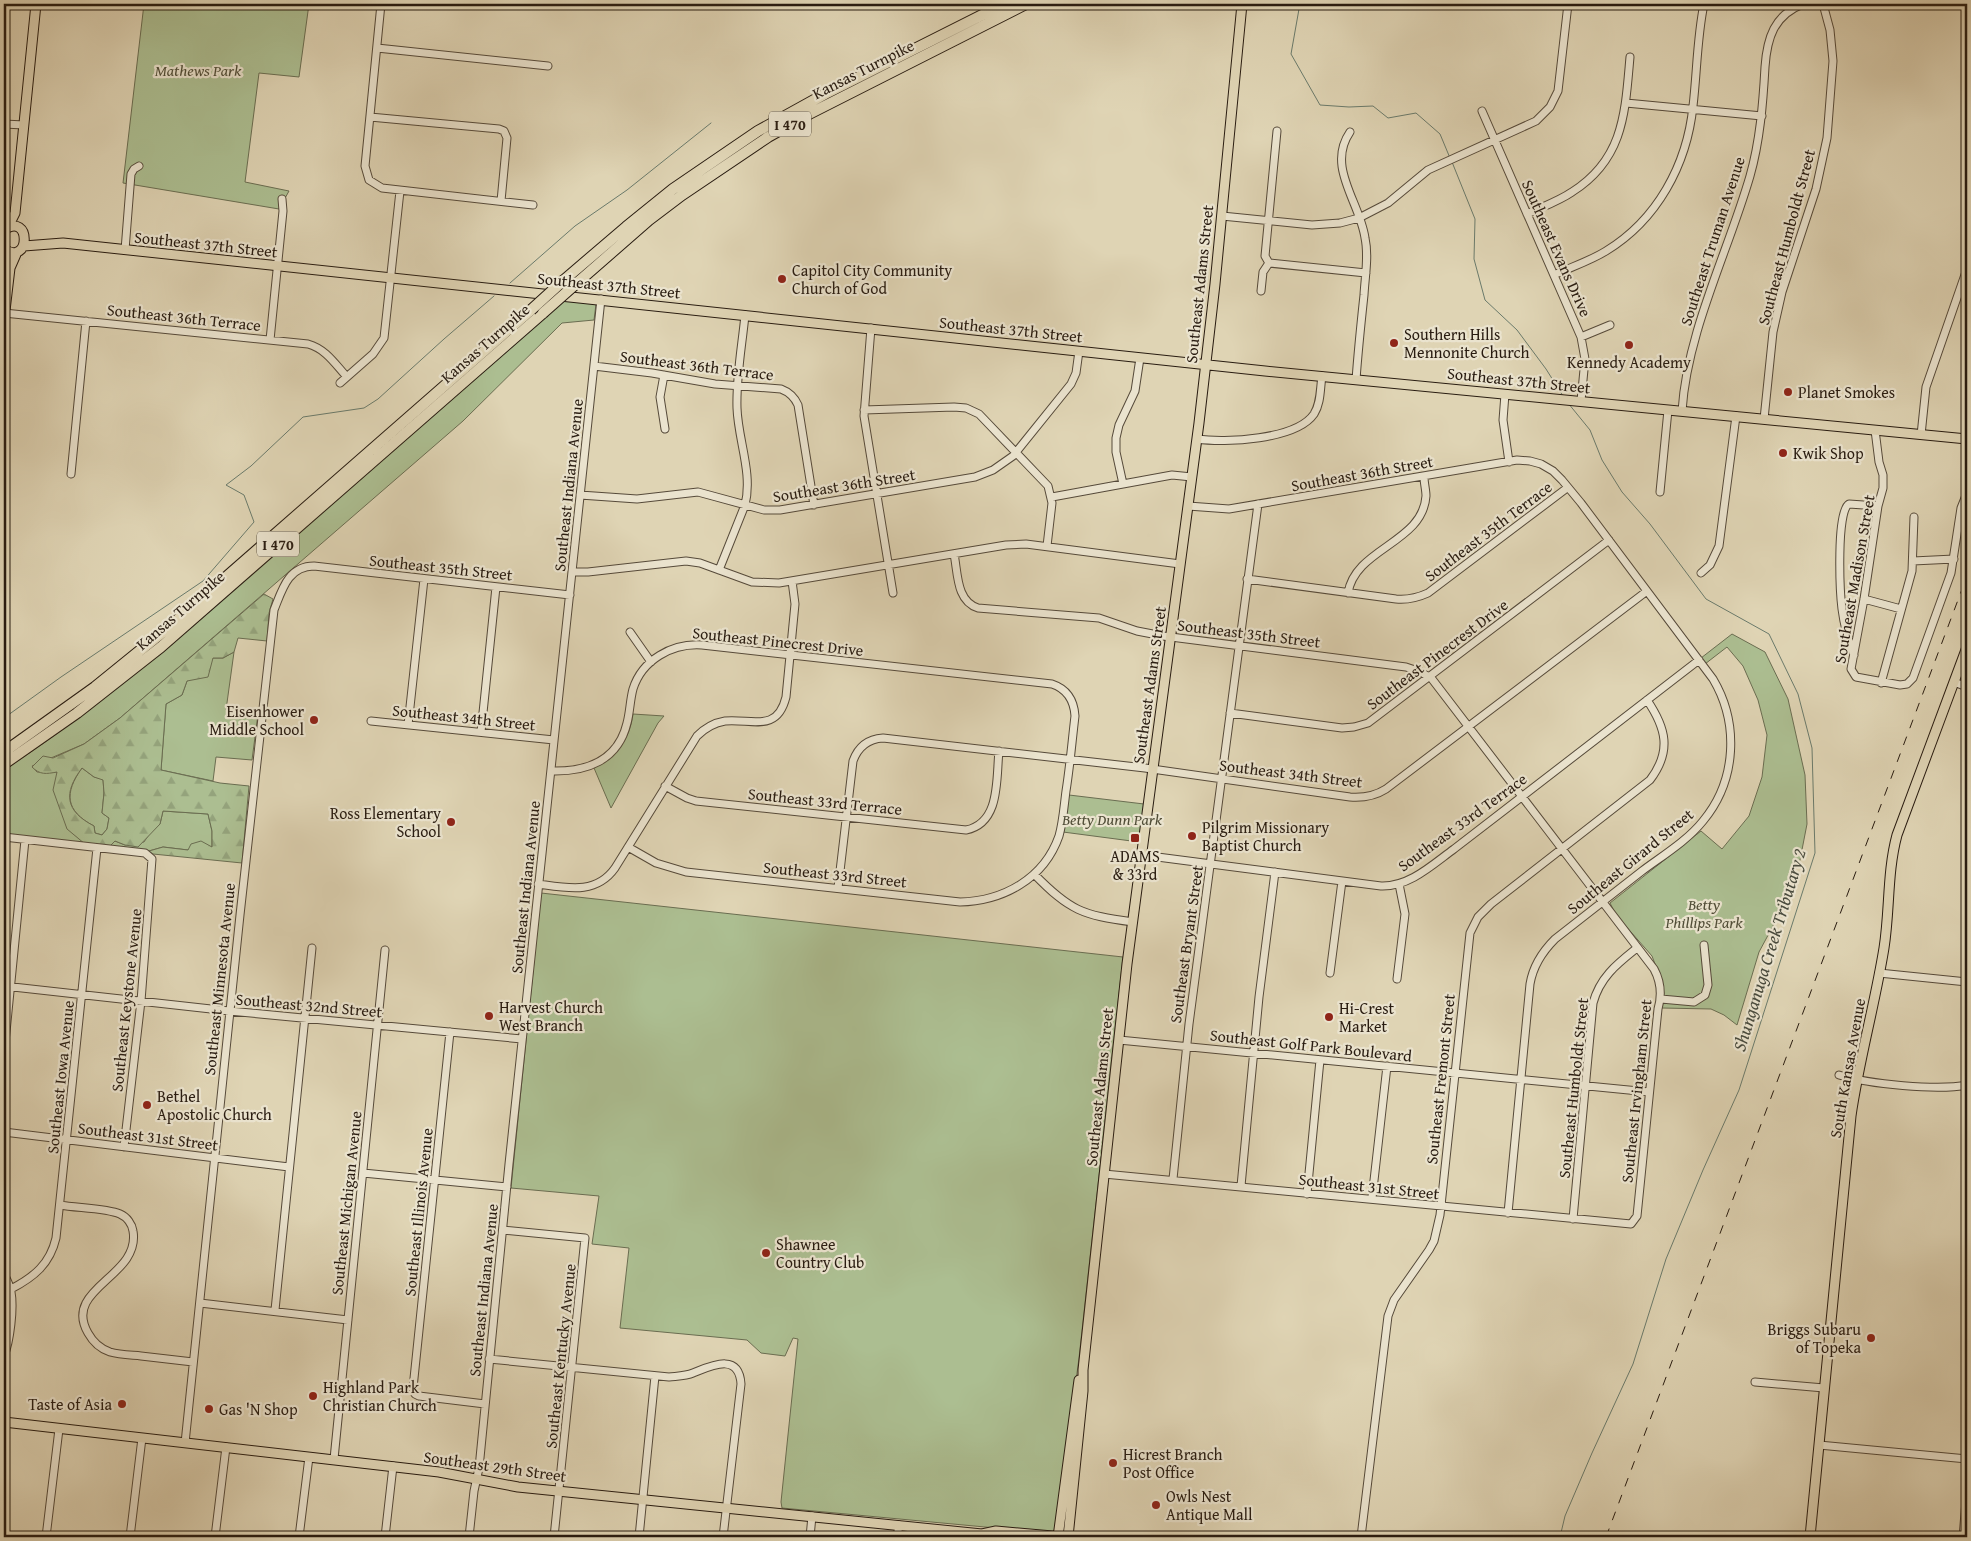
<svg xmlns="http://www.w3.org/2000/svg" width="1971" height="1541" font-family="'Gentium Book Plus',serif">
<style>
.green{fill:#acbe91;stroke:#6a6d51}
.forest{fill:url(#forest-firs);stroke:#6a6d51;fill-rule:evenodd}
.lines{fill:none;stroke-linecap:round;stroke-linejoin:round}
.stream{stroke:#6a7a6b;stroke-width:1}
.minor-casing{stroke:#564a3a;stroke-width:9}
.major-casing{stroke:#291c11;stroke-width:11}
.highway-casing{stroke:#291c11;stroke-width:12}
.minor{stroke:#eae3ce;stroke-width:7}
.major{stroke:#dfd4b4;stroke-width:9}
.highway{stroke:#dfd4b4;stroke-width:10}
.rail{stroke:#291c11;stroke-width:1;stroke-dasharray:9 9;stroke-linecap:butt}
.highway-bridge-casing{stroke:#291c11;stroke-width:12;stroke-linecap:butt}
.highway-bridge{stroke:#dfd4b4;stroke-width:10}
.poi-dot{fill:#8f2418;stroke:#eae3ce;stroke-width:2}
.labels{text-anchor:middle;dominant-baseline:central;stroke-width:4.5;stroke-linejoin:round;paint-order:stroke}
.shield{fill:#eae3ce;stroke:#63584a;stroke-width:1}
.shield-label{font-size:15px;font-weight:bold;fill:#291c11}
.street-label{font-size:16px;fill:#291c11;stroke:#eae3ce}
.park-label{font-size:16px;font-style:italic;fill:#504d37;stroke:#eae3ce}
.poi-label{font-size:16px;fill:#291c11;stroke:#eae3ce;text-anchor:start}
.water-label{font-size:18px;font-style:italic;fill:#494b3e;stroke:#eae3ce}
</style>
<defs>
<pattern id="forest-firs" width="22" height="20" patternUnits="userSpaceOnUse" patternTransform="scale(1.25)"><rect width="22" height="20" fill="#acbe91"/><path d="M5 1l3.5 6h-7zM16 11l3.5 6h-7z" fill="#94a37c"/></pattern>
</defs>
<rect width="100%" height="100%" fill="#dfd4b4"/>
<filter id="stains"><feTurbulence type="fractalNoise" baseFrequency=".004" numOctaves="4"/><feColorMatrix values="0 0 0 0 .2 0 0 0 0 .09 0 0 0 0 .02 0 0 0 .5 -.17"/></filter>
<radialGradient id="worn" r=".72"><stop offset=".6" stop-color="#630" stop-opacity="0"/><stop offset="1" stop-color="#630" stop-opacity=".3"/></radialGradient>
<!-- green -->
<path class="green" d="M144,4H309L299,77L259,73L245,182L289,191L279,209L123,183Z
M563,299L596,304L594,320L562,323L463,421L120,718L84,744L32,766L37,772H57L67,828L85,844L4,835V770C61,733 115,690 167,648Z
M1732,634L1765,652L1788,699L1805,775L1807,824L1800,860L1781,900L1773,926L1759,952L1737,1025L1724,1015L1711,1009L1662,1008L1663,985L1652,956L1616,915L1610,903L1701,831L1722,849L1749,816L1762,777L1767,735L1758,700L1743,666L1727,647L1705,664L1701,658Z
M234,652L226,710L258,714L252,760L216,757L213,781L161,770L166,704L182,695L187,681L213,658H223Z
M633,714L664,716L658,723L611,808L594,768C616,756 630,739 633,714Z
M82,768L94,777L103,779L104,793L102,813L109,818L107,829L102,835L95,833L94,826C65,811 64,793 82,768Z
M1069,795L1144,804L1139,842L1063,832Z
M163,811L208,814L212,831V847L188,850L163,847L149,851L110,846L115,841L125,845L144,842L150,833L160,824Z
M541,893L1123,957L1079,1358L1056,1530L1049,1533L782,1508L781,1502L798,1339L793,1338L785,1356L761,1353L747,1340L620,1328L629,1248L592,1244L599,1196L511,1188Z"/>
<!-- forest -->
<path class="forest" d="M264,594L273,599L269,613L267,641L238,638L234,652L223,658H213L208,677L187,681L182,695L166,704L161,770L220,783L249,786L242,863L153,854L149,851L163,847L188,850L191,844L201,841L212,847V831L208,814L163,811L160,824L138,847L125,845L115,841L110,846L85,844L67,829L53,790L57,772C46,774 40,775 32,767L43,756L53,758L84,744L120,718ZM82,768L94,777L103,780L104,793L102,813L109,818L107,829L102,835L95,833L94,826C65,811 63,793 82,768Z"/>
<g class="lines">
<!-- stream -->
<path class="stream" d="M1298,4L1299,9L1291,54L1320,105L1349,107L1373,106L1388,118L1416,113L1440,134L1450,158
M1452,162L1475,219L1474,259L1485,300L1517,330L1546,369L1563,396
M510,283L575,226L627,190L711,123
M4,718L61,677L203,581L254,522L244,495L226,485L251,466L303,417L364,408L378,399L444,339L494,296
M1560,1537L1565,1516L1592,1453L1633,1364L1666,1259L1703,1170L1739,1090L1815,853L1812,748L1798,694L1769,634L1706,599L1650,524L1622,492L1602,460L1590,430L1568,403"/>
<defs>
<path id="minor" d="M381,4L365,166L369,180L382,188L533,205
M377,48L548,66
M1626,103L1762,116
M1482,111L1581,337L1585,359L1581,401
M370,117L499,129L504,131L507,138L501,201
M4,124L24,125
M1350,132C1326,167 1360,202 1365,238C1369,256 1365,276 1364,295C1361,323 1358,351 1356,380
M1527,214C1542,207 1559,201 1572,192C1624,159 1625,113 1630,57
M1222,216L1312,225L1340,223L1359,218L1388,203L1428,170L1536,121L1550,107L1558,91L1568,4
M125,250L131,174L134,169L139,166
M1269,263L1265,256L1277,131
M1269,263L1366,273
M1554,275C1571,267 1590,261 1606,251C1657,220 1687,165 1693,106C1697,73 1697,37 1704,4
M1261,291L1263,272L1269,263
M4,313L308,344C326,349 335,364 347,377
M871,328L864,416L893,593
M1581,337L1610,325
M270,340L283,211L282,199
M594,366L652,373L715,384L781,389C789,392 794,396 798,405L814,505
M664,375L660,397L665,429
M340,383L373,354L384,338L400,191
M1505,394L1503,420L1509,462
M864,410L954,407L966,408L979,414L1048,486L1052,503L1047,546
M1682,411C1687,332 1728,252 1750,176C1760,141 1763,103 1765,67C1767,38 1774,15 1803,4
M1764,419L1773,332L1782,292L1816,189L1827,138L1833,61L1830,30L1823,4
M1875,430L1879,462L1883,475V488L1878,506L1864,599L1851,669L1856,677L1900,685L1907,684L1913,678L1951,573L1961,508L1967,493
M1921,435L1926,387L1967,269
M1197,439C1225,443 1296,440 1314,414C1321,403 1320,389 1322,376
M71,474L86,321
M1123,484L1116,452V438L1119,425L1135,391L1140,358
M1660,492L1668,410
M580,495L637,499L698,492L764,510H780L975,477L993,470L1013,456L1071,384L1076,373L1079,351
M1052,497L1172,475L1192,477
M1188,506L1229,509L1517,460L1530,461L1541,464L1553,471L1562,480L1581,503L1713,679C1739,723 1737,780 1703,821C1687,841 1662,856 1642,871C1613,894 1584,916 1555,939C1542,952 1533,966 1530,984L1508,1213
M954,554C958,573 956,601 978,608L1099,618L1137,631L1163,636L1406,667L1421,672L1432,679L1654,969C1661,982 1662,995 1658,1009L1637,1216L1631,1224L1104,1174
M1913,561L1954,559
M719,570L745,505C753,473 738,440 737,408C736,377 742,346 745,315
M572,572H588L686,561L700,563L752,582L779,583L1006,545L1026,544L1180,564
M1701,573L1710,565L1719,546L1736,416
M1247,579L1396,599C1407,600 1417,598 1428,593L1567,488
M1348,593C1355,548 1423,543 1426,496C1426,490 1424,483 1424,477
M1864,599L1901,609
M630,632L651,662
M1854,655C1848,640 1844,625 1842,609C1840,593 1836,511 1849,504L1878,506
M1954,682L1967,687
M1881,683L1912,571L1914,517
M1230,713L1342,728L1354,727L1368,723L1609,540
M371,721L554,740
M408,725L424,579
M481,732L496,587
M551,771C586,772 618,761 627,723C630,712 630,700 633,689C642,660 672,643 702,645L1052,684C1067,689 1074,700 1075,716C1072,741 1070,766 1066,791C1064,806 1063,822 1059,836C1044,879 1003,901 960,902L686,872L656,863L628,847
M665,786L687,798L696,801L966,830C1001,823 996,778 999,751
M4,837L145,853L152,859L141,1001L124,1147
M1142,855L1381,886C1409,887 1432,865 1454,849L1699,660
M1034,874C1070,911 1082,915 1133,922
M538,884C567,888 596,895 615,868L697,736C705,728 713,723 725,721C750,718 777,734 786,697L795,604L792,581
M838,888L853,761C858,747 868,739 883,738L1145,768L1350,797C1363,798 1375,796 1386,789L1647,591
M1330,973L1342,881
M1879,973L1967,982
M1397,979L1405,914L1399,884
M4,986L229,1011L522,1039
M1661,999L1694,1002L1705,995L1708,985L1704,945
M450,1032L413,1388L415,1394L419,1396L485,1404
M1119,1040L1649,1092
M4,1052L25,840
M1839,1075C1869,1084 1937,1091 1967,1085
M4,1132L289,1167
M363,1173L507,1187
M1173,1179L1189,1024L1258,504
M1241,1186L1259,997L1275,872
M1307,1194L1320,1060
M1372,1198L1387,1066
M60,1205C76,1208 106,1208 120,1214C127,1217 132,1224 133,1231C141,1277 62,1288 88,1333C93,1342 101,1349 110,1352C120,1355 131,1355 141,1356C158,1358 176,1360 193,1362
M1573,1219L1593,1003C1600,977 1617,964 1637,948
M503,1230L585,1238L554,1537
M4,1274C7,1280 10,1285 11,1292C14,1308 10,1341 4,1356
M11,1289C34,1277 50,1264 56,1238L97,848
M200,1303L348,1320
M275,1310L312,948
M489,1359L669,1377C678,1376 686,1376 693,1373C711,1366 739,1352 741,1384L723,1537
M1755,1382L1824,1388
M185,1443L240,915L274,610C282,590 288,566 314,566L570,595
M1819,1445L1967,1459
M334,1459L385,950
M46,1537L59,1429
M130,1537L142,1438
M215,1537L226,1447
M299,1537L309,1457
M385,1537L393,1466
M469,1537L474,1491L479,1468L509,1164L601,299
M639,1537L655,1376
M810,1537L812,1516
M897,1537L899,1525
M1361,1537L1388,1316L1394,1300L1429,1250L1434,1241L1440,1215L1470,933L1478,917L1491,904L1650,780C1672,751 1666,728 1647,700
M1963,1537L1966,1501L1967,1453"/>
<path id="major" d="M8,227L15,213L36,4
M24,246L63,243L1265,371L1967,439
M4,249C31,267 31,211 4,230
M4,319L10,268L17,252
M4,1422L439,1472L518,1487L982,1534L996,1531L1064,1537
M1058,1537L1079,1380
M1068,1537L1083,1391V1370L1127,964L1199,423L1215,284L1242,4
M1810,1537L1851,1116C1859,1060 1875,1004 1884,948C1890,910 1887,872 1897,835L1967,647"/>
<path id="highway" d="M564,280L626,227L673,189L758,131L825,94L1004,4
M578,282L649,220L682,195L768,137L809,114L1026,4
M4,752L95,687L169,627L531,310
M4,764L77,713L161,647L543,313"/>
</defs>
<!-- minor casing -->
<use href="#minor" class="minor-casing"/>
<!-- major casing -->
<use href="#major" class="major-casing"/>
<!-- highway casing -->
<use href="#highway" class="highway-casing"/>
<!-- minor -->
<use href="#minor" class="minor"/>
<!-- major -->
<use href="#major" class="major"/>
<!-- highway -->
<use href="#highway" class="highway"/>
<!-- rail -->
<path class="rail" d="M1606,1537L1967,576"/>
<defs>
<path id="highway-bridge" d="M531,310L564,280
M543,313L578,282"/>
</defs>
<!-- highway-bridge casing -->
<use href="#highway-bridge" class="highway-bridge-casing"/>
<!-- highway-bridge -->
<use href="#highway-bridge" class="highway-bridge"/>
</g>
<!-- markers -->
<g class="poi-dot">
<circle cx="782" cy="279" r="5"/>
<circle cx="1394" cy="343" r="5"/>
<circle cx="1629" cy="345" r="5"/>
<circle cx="1788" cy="392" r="5"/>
<circle cx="1783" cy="453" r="5"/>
<circle cx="314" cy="720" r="5"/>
<circle cx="451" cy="822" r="5"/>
<circle cx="1192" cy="836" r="5"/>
<rect x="1130" y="833" width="10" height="10" rx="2.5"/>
<circle cx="489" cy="1016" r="5"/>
<circle cx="1329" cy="1017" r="5"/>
<circle cx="147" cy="1105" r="5"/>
<circle cx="766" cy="1253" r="5"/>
<circle cx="1871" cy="1338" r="5"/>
<circle cx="313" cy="1396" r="5"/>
<circle cx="122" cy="1404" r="5"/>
<circle cx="209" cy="1409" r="5"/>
<circle cx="1113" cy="1463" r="5"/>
<circle cx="1156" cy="1505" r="5"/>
</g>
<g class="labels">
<!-- shield labels -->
<g class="shield">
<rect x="769" y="111.5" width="42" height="25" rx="4"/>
<rect x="257" y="531.5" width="42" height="25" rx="4"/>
</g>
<g class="shield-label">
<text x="790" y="124">I 470</text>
<text x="278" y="544">I 470</text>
</g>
<!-- street labels -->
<g class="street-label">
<text transform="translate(863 69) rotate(-27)">Kansas Turnpike</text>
<text transform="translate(1786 237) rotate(-75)">Southeast Humboldt Street</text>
<text transform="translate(1712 241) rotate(-72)">Southeast Truman Avenue</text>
<text transform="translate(206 244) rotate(6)">Southeast 37th Street</text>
<text transform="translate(1557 248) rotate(66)">Southeast Evans Drive</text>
<text transform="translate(1199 284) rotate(-84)">Southeast Adams Street</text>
<text transform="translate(609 285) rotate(6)">Southeast 37th Street</text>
<text transform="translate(184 317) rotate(6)">Southeast 36th Terrace</text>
<text transform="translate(1011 329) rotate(6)">Southeast 37th Street</text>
<text transform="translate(485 343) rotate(-41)">Kansas Turnpike</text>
<text transform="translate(697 365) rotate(7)">Southeast 36th Terrace</text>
<text transform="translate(1519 380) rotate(6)">Southeast 37th Street</text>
<text transform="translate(1362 473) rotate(-10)">Southeast 36th Street</text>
<text transform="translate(568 485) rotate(-84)">Southeast Indiana Avenue</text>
<text transform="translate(844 485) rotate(-9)">Southeast 36th Street</text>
<text transform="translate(1488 531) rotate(-37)">Southeast 35th Terrace</text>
<text transform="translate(441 567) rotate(6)">Southeast 35th Street</text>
<text transform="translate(1854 579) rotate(-80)">Southeast Madison Street</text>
<text transform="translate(180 610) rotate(-41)">Kansas Turnpike</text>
<text transform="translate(1249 633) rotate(7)">Southeast 35th Street</text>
<text transform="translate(778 641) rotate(6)">Southeast Pinecrest Drive</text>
<text transform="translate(1437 654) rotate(-37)">Southeast Pinecrest Drive</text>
<text transform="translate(1149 685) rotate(-82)">Southeast Adams Street</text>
<text transform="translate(464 717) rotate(6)">Southeast 34th Street</text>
<text transform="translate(1291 773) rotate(7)">Southeast 34th Street</text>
<text transform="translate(825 801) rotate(6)">Southeast 33rd Terrace</text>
<text transform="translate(1462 822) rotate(-36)">Southeast 33rd Terrace</text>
<text transform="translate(1630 861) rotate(-39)">Southeast Girard Street</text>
<text transform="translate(835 874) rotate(6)">Southeast 33rd Street</text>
<text transform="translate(525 887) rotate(-84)">Southeast Indiana Avenue</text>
<text transform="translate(1186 944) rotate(-82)">Southeast Bryant Street</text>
<text transform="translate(219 979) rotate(-84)">Southeast Minnesota Avenue</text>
<text transform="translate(126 1000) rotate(-84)">Southeast Keystone Avenue</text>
<text transform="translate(309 1005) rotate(5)">Southeast 32nd Street</text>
<text transform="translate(1311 1045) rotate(6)">Southeast Golf Park Boulevard</text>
<text transform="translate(1847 1068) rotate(-80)">South Kansas Avenue</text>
<text transform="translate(60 1077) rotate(-84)">Southeast Iowa Avenue</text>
<text transform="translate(1440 1079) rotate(-84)">Southeast Fremont Street</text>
<text transform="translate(1099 1087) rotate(-84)">Southeast Adams Street</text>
<text transform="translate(1573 1088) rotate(-84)">Southeast Humboldt Street</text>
<text transform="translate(1636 1091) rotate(-84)">Southeast Irvingham Street</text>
<text transform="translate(148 1136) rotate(7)">Southeast 31st Street</text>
<text transform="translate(1369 1186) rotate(6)">Southeast 31st Street</text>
<text transform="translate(346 1203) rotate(-84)">Southeast Michigan Avenue</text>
<text transform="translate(418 1212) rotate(-84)">Southeast Illinois Avenue</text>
<text transform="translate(483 1290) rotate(-84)">Southeast Indiana Avenue</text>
<text transform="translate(560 1356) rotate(-84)">Southeast Kentucky Avenue</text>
<text transform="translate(495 1466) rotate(8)">Southeast 29th Street</text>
</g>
<!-- park labels -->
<g class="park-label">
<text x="198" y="70">Mathews Park</text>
<text x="1112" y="819">Betty Dunn Park</text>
<text x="1704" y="904">Betty<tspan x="1704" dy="18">Phillips Park</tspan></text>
</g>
<!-- poi labels -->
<g class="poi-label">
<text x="792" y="270">Capitol City Community<tspan x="792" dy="18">Church of God</tspan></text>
<text x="1404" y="334">Southern Hills<tspan x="1404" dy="18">Mennonite Church</tspan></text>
<text x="1629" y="362" text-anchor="middle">Kennedy Academy</text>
<text x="1798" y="392">Planet Smokes</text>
<text x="1793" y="453">Kwik Shop</text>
<text x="304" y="711" text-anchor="end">Eisenhower<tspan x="304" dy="18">Middle School</tspan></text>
<text x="441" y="813" text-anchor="end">Ross Elementary<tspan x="441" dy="18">School</tspan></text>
<text x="1202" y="827">Pilgrim Missionary<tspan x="1202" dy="18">Baptist Church</tspan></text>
<text x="1135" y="856" text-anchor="middle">ADAMS<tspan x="1135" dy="18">&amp; 33rd</tspan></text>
<text x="499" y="1007">Harvest Church<tspan x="499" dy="18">West Branch</tspan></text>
<text x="1339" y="1008">Hi-Crest<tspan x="1339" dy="18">Market</tspan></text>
<text x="157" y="1096">Bethel<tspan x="157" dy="18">Apostolic Church</tspan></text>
<text x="776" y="1244">Shawnee<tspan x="776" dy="18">Country Club</tspan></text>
<text x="1861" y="1329" text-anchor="end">Briggs Subaru<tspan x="1861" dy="18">of Topeka</tspan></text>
<text x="323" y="1387">Highland Park<tspan x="323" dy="18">Christian Church</tspan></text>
<text x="112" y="1404" text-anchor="end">Taste of Asia</text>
<text x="219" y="1409">Gas 'N Shop</text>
<text x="1123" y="1454">Hicrest Branch<tspan x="1123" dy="18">Post Office</tspan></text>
<text x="1166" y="1496">Owls Nest<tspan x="1166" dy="18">Antique Mall</tspan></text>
</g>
<!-- water labels -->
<g class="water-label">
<text transform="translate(1769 950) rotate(-73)">Shunganuga Creek Tributary 2</text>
</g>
</g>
<!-- margin -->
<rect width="1971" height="1541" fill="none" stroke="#dfd4b4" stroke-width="20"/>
<rect x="5" y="5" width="1961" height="1531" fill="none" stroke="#291c11" stroke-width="2.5"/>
<rect x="10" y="10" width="1951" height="1521" fill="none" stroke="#291c11"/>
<rect width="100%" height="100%" filter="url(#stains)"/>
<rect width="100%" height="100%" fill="url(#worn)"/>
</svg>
